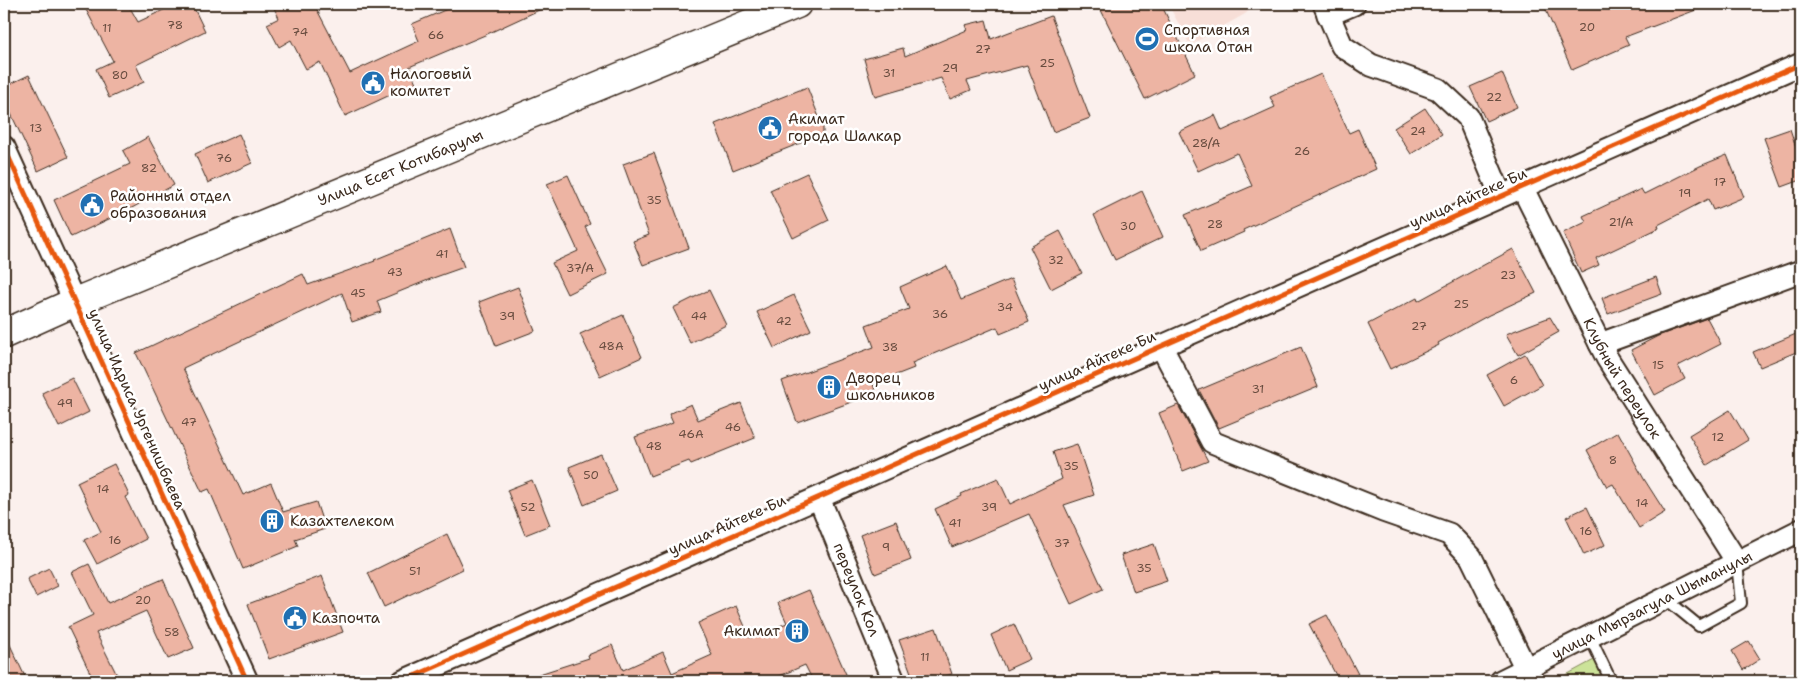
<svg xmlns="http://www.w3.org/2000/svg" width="1805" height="685" font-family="'Shantell Sans',sans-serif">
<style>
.built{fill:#f7ded7}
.green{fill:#cce399;stroke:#84865c}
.building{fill:#edb4a3;stroke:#3b2a1e}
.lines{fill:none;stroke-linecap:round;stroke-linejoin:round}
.service-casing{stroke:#3b2a1e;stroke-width:14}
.minor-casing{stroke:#3b2a1e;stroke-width:25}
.secondary-casing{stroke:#3b2a1e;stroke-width:31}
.service{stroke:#fff;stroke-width:10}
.minor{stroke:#fff;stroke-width:21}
.secondary{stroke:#fff;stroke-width:28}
.cycleway-casing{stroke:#fff;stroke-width:8}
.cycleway{stroke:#e8590c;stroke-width:5}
.labels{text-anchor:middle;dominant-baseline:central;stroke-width:5;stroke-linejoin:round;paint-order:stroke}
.number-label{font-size:12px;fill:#684c3f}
.poi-label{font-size:15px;fill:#3b2a1e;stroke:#fff;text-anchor:start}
.street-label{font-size:15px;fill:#3b2a1e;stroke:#fff}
</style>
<rect width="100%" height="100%" fill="#fbf0ed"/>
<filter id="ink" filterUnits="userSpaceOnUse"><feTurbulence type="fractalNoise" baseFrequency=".02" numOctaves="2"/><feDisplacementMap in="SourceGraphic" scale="10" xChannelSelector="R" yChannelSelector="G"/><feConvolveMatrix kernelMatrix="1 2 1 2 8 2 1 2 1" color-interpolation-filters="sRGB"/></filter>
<g filter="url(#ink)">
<!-- built -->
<path class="built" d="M1168,4H1257L1245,14L1190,45Z"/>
<!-- green -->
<path class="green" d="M1594,660L1609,673L1604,681H1555Z"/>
<!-- building -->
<path class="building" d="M83,4H128L138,22L176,4H192L205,31L136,65L144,82L109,98L96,69L113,61Z
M283,4H314L350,73L419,41L412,24L459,4H552L485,35L409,67L416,83L345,116L320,62L306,69L291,40L279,47L267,24L279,18L274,8Z
M1098,4H1161L1195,74L1145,99Z
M1554,4H1708L1709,5L1625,37L1629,45L1572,70L1545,8Z
M1051,16L1090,118L1053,132L1027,65L967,81L971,90L950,99L941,78L875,97L864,59L903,48L905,56L967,30L965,25L986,20L991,39Z
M1502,73L1517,107L1486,121L1470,87Z
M1321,74L1349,133L1358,129L1376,169L1243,230L1244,232L1201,251L1185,215L1252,186L1237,153L1198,171L1179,132L1215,115L1222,131L1275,107L1270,97Z
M29,75L68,157L38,171L4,99V87Z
M807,87L823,127V134L733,170L715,124Z
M1425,108L1442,134L1411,154L1394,128Z
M1790,129L1801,162V180L1782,187L1764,138Z
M239,134L252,163L208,183L195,154Z
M148,137L174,185L130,209L71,237L54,200L130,164L123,151Z
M654,153L689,248L643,265L633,241L649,235L623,164Z
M1727,155L1744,197L1713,210L1708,199L1658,225L1659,228L1596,258L1599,265L1581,273L1563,233L1586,222L1583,216L1641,189L1644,194L1700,166Z
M807,173L829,220L793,238L770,190Z
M568,175L590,224L585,227L608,274L567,294L552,263L578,251L547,184Z
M1142,191L1163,237L1115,260L1094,215Z
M450,229L464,267L433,278L377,301L381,312L352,322L342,293L183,368L243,495L271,483L283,512L316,502L325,529L295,539L298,546L243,569L209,489L202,492L136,353L303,274L308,285L375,261L374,260Z
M1060,231L1082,273L1051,289L1030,247Z
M1513,249L1536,293L1489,315L1438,343L1439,345L1390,369L1368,324L1417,298L1418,301Z
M947,266L961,300L1011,279L1029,322L1000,334L997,327L912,363L914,368L873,384L876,393L797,422L782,381L874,347L866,325L909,309L900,287Z
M1656,277L1662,294L1608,314L1602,298Z
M518,287L535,331L496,346L479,302Z
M709,290L726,325L690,343L673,308Z
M794,295L811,330L774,348L757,312Z
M623,315L642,357L600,376L580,334Z
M1550,317L1559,332L1518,355L1506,334Z
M1707,318L1721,344L1678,366L1685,379L1655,395L1631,350L1658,336Z
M1796,334L1801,345V350L1760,367L1753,352Z
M1301,347L1318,387L1219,428L1199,390Z
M1525,354L1542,385L1504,406L1487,375Z
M72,378L89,412L59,427L42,393Z
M741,403L755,438L691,464L689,461L650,476L635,437L673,423L669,414L691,404L698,420Z
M1178,405L1208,461L1183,471L1159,413Z
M1730,410L1748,440L1707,465L1689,435Z
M1618,432L1644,479L1665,512L1639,528L1613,484L1607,487L1587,450Z
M1077,444L1094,495L1064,505L1103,589L1071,604L1029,514L952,547L935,509L962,496L961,494L998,478L1010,504L1062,479L1053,452Z
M601,454L617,491L584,505L569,467Z
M114,464L129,495L125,497L146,539L97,564L84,540L101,532L77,482Z
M532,480L550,525L525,535L507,490Z
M1587,507L1605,545L1584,555L1566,517Z
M896,521L911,560L875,574L860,535Z
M447,534L463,569L384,607L368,573Z
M1154,544L1167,581L1134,592L1121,555Z
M89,564L108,603L163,579L194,648L168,659L146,611L96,633L120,681H94L68,627L93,615L72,572Z
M49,568L58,586L36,597L27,579Z
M322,576L343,632L269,659L248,604Z
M809,590L849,681H813L805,665L768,681H528L527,678L589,658L588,655L612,645L623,670L663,652L672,673L712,655L698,623L736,606L750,638L787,623L778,603Z
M1327,615L1358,674L1344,681H1339L1309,624Z
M1014,624L1030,659L1006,670L991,635Z
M936,628L952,674L930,681H914L899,640Z
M4,632L27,681H4Z
M1749,641L1760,659L1743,670L1732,651Z"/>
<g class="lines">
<defs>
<path id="service" d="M1666,599L1699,626L1741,603L1737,562
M1590,637L1611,681"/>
<g id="minor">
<path d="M1324,4L1342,46L1371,65L1438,89L1468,117L1501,196"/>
<path d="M1328,15L1354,4"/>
<path d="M4,147L247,681"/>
<path id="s1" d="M1522,187L1607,358L1737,562"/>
<path d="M1600,344L1801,271"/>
<path d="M1161,346L1212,442L1383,511L1449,534L1471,557L1526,669"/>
<path id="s2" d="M819,498L894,681"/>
<path d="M403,681L1801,64"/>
<path id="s3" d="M1501,681L1801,530"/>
</g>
<g id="secondary">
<path id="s4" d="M4,334L75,302L797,4"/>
</g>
</defs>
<!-- service casing -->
<use href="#service" class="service-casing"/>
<!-- minor casing -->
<use href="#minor" class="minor-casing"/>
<!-- secondary casing -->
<use href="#secondary" class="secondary-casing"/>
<!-- service -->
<use href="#service" class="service"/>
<!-- minor -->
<use href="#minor" class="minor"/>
<!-- secondary -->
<use href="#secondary" class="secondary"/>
<defs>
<path id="cycleway" d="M4,147L247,681
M403,681L1801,64"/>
</defs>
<!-- cycleway casing -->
<use href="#cycleway" class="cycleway-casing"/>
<!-- cycleway -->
<use href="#cycleway" class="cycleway"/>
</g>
</g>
<!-- icons -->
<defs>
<symbol id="stadium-disc" viewBox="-11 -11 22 22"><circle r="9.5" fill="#1f6fb2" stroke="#fff"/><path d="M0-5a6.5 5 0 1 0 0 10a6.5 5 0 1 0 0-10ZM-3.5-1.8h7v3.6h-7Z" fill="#fff"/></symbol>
<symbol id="civic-disc" viewBox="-11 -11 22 22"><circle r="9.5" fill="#1f6fb2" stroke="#fff"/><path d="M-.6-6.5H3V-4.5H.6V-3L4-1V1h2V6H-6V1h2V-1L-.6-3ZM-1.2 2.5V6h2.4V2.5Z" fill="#fff"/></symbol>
<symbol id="building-disc" viewBox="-11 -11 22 22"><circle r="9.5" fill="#1f6fb2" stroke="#fff"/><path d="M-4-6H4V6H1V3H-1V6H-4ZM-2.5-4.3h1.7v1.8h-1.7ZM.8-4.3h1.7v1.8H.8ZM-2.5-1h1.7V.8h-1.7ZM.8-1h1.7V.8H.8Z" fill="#fff"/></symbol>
</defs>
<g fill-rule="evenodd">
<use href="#stadium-disc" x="1133" y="25" width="28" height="28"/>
<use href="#civic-disc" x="359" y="69" width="28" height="28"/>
<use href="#civic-disc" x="756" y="114" width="28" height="28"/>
<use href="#civic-disc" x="78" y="191" width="28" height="28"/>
<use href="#building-disc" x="815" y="373" width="28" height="28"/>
<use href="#building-disc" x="258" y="507" width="28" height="28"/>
<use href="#civic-disc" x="281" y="604" width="28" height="28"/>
<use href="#building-disc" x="783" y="617" width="28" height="28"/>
</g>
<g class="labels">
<!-- number labels -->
<g class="number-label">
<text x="175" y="25">78</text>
<text x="1587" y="27">20</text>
<text x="107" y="28">11</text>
<text x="300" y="32">74</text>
<text x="436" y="35">66</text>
<text x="983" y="49">27</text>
<text x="1047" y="63">25</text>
<text x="950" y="68">29</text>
<text x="889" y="73">31</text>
<text x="120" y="75">80</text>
<text x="1494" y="97">22</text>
<text x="36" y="128">13</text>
<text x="1418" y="131">24</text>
<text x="1206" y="143">28/А</text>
<text x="1302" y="151">26</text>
<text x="224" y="158">76</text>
<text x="149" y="168">82</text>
<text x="1720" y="182">17</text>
<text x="1685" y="193">19</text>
<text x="654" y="200">35</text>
<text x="1621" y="222">21/А</text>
<text x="1215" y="224">28</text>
<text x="1128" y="226">30</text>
<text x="442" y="254">41</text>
<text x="1056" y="260">32</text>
<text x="580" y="268">37/А</text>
<text x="395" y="272">43</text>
<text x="1508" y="275">23</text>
<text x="358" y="293">45</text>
<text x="1461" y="304">25</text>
<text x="1005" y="307">34</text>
<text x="940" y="314">36</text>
<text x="507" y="316">39</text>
<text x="699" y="316">44</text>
<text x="784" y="321">42</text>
<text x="1419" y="326">27</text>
<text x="611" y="346">48А</text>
<text x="890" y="347">38</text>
<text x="1658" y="365">15</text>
<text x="1514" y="380">6</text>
<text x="1258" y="389">31</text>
<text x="65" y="403">49</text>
<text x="189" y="422">47</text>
<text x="733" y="427">46</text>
<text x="691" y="434">46А</text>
<text x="1718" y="437">12</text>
<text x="654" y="446">48</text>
<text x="1613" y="460">8</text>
<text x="1071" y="466">35</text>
<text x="591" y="475">50</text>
<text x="103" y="489">14</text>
<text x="1642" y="503">14</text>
<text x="528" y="507">52</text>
<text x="989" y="507">39</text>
<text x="955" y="523">41</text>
<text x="1586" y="531">16</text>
<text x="115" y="540">16</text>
<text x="1062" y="543">37</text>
<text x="886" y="547">9</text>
<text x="1144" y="568">35</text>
<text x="415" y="571">51</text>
<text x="143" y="600">20</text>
<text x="172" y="632">58</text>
<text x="925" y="657">11</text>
</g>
<!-- poi labels -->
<g class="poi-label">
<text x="1164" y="30">Спортивная<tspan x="1164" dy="17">школа Отан</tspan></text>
<text x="390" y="74">Налоговый<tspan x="390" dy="17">комитет</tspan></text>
<text x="788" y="119">Акимат<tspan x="788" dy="17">города Шалкар</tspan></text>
<text x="110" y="196">Районный отдел<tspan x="110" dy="17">образования</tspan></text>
<text x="846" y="378">Дворец<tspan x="846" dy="17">школьников</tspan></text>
<text x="290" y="521">Казахтелеком</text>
<text x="312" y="618">Казпочта</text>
<text x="780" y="631" text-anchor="end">Акимат</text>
</g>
<!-- street labels -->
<g class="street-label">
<text stroke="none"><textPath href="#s4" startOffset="430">Улица Есет Котибарулы</textPath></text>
<text transform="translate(1468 198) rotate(-24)">улица Айтеке Би</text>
<text transform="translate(1097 361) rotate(-24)">улица Айтеке Би</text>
<text stroke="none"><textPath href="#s1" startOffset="216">Клубный переулок</textPath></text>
<text transform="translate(137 409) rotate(66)">улица Идриса Ургенишбаева</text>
<text transform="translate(727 525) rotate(-24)">улица Айтеке Би</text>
<text stroke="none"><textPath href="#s2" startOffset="99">переулок Кол</textPath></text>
<text stroke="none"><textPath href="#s3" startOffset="169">улица Мырзагула Шыманулы</textPath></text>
</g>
</g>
<!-- margin -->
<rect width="1805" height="685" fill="none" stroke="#fff" stroke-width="20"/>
<rect x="10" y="10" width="1785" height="665" fill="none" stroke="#3b2a1e" stroke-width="2" filter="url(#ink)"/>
</svg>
